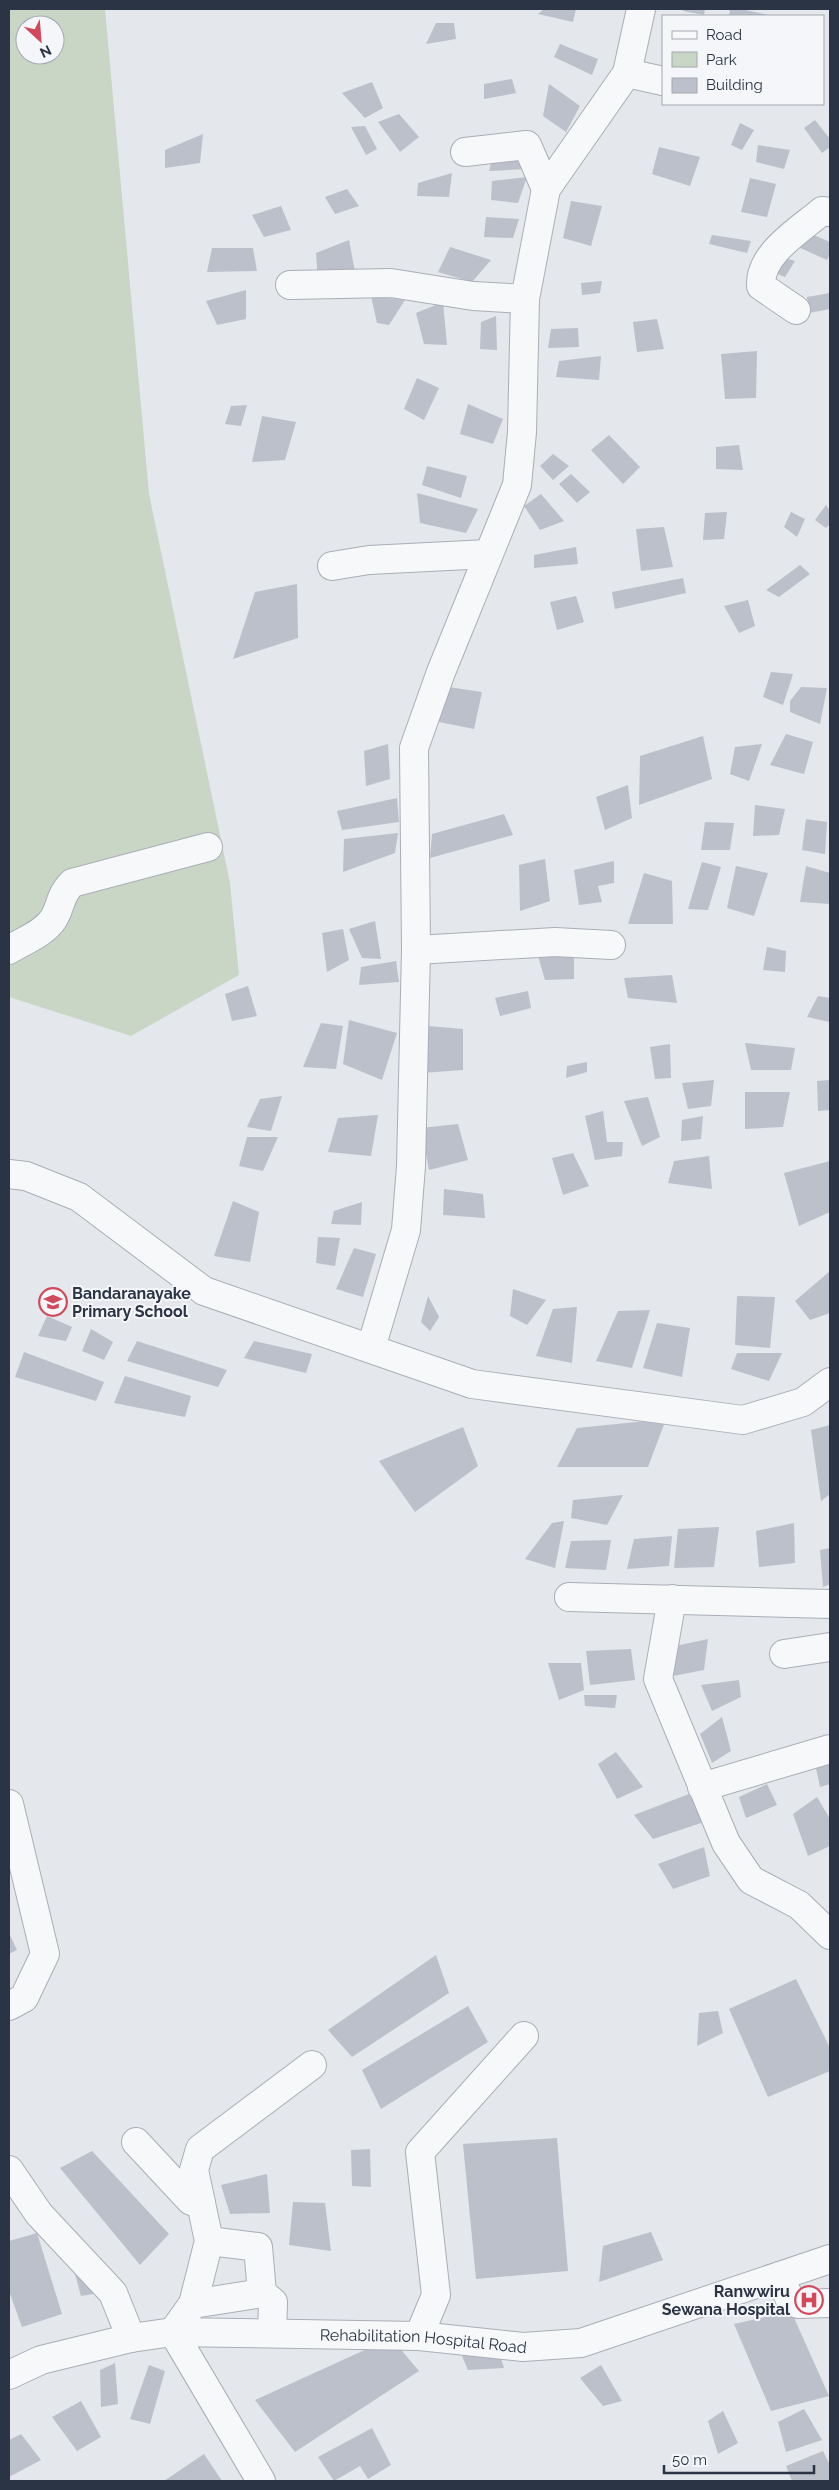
<svg xmlns="http://www.w3.org/2000/svg" width="839" height="2490" font-family="Raleway,sans-serif">
<style>
.green{fill:#c9d6c5;fill-rule:evenodd}
.building{fill:#bbc0ca}
.lines{fill:none;stroke-linecap:round;stroke-linejoin:round}
.minor-casing{stroke:#a9aeb7;stroke-width:30}
.minor{stroke:#f7f8fa;stroke-width:28}
.labels{text-anchor:middle;dominant-baseline:central;stroke-width:4;stroke-linejoin:round;paint-order:stroke}
.poi-label{font-size:16px;font-weight:bold;fill:#2b3445;stroke:#f4f6f9;text-anchor:start}
.street-label{font-size:16px;fill:#2b3445;stroke:#f4f6f9}
</style>
<rect width="100%" height="100%" fill="#e4e7ec"/>
<!-- green -->
<path class="green" d="M9,9H105L149,494L230,883L239,975L131,1036L9,997ZM25,25H55V55H25Z"/>
<!-- building -->
<path class="building" d="M544,9H576L573,22L538,14Z
M684,9H705L704,15L683,11Z
M730,9H741L773,16H729Z
M436,23H454L456,39L426,44Z
M560,44L598,59L592,75L554,57Z
M512,79L516,93L484,99V84Z
M372,82L383,108L365,118L342,93Z
M549,84L580,106L566,132L543,116Z
M399,114L419,137L400,152L378,122Z
M815,120L830,139V147L822,153L804,128Z
M740,123L754,130L742,150L731,145Z
M365,126L377,149L366,155L351,127Z
M203,134L200,163L165,168V150Z
M758,145L790,150L784,169L756,162Z
M659,147L700,157L690,186L652,174Z
M523,149L527,169L489,171L492,159Z
M452,173L449,197L417,196L418,183Z
M527,177L518,203L491,200L492,181Z
M750,178L776,184L767,217L741,212Z
M347,189L359,206L335,214L325,197Z
M571,201L602,206L591,246L563,238Z
M281,206L291,230L264,237L252,215Z
M486,217L519,219L513,238L484,237Z
M809,233L830,242V254L827,260L798,247Z
M712,235L751,241L747,253L709,244Z
M349,240L356,277L318,282L316,253Z
M450,247L491,260L472,282L438,272Z
M212,248H253L257,271L207,272Z
M779,256L795,261L785,277L770,271Z
M602,281L600,293L582,295L581,283Z
M246,290V319L217,325L206,301Z
M830,293V309L809,313L807,297Z
M371,296L405,300L389,325L377,323Z
M443,302L447,345L424,344L416,313Z
M496,316L497,350L480,349L481,322Z
M657,319L664,349L637,352L633,322Z
M578,328L579,347L548,348L551,329Z
M757,351L756,398L725,399L721,354Z
M601,356L599,380L556,377L559,361Z
M417,378L439,388L424,420L404,409Z
M468,404L503,419L493,444L460,434Z
M247,405L241,426L225,424L231,406Z
M262,416L296,422L285,460L252,462Z
M609,435L640,467L623,484L591,450Z
M739,445L743,470L716,469V447Z
M553,454L569,466L553,480L540,466Z
M427,466L467,476L461,498L422,485Z
M571,474L590,492L577,503L559,484Z
M417,493L478,509L466,533L420,523Z
M541,494L564,521L540,530L524,506Z
M826,505L830,511V524L826,528L815,520Z
M727,512L724,539L703,540L705,513Z
M791,512L805,519L797,537L784,527Z
M664,527L673,567L641,571L636,529Z
M576,547L578,564L534,568V555Z
M800,565L810,574L779,597L766,590Z
M683,578L686,593L615,609L612,592Z
M297,584L298,638L233,659L255,592Z
M576,596L584,622L557,630L550,602Z
M748,600L755,626L739,633L724,606Z
M771,672L793,674L783,705L763,697Z
M442,686L482,692L474,729L434,721Z
M801,687L827,688L820,724L790,712V701Z
M786,734L813,742L804,774L770,765Z
M703,736L712,779L639,805L640,756Z
M388,744L390,779L366,786L364,751Z
M762,744L749,781L730,774L735,747Z
M628,785L632,818L605,830L596,797Z
M397,798L399,822L342,830L337,811Z
M755,805L785,809L779,835L753,836Z
M504,814L513,835L430,858L432,834Z
M806,819L827,822L825,854L802,850Z
M705,822L734,823L730,850H701Z
M398,833L395,853L343,872L344,839Z
M545,859L550,901L520,911L519,865Z
M614,861V883L598,886L602,902L579,905L574,870Z
M702,862L721,867L708,910L688,909Z
M736,866L768,873L754,916L727,908Z
M806,866L830,873V904L800,902Z
M644,873L672,881L673,924H628Z
M375,921L381,959L362,958L349,929Z
M343,929L349,960L327,972L322,933Z
M574,946V979L545,980L536,949Z
M767,947L786,951L785,972L763,970Z
M396,961L399,982L359,985L361,967Z
M672,975L677,1003L628,998L624,978Z
M248,986L257,1016L232,1021L225,994Z
M528,991L531,1008L500,1016L495,998Z
M818,996L830,998V1022L807,1017Z
M349,1020L397,1033L382,1080L343,1064Z
M321,1023L343,1026L336,1069L303,1067Z
M428,1026L463,1029V1070L422,1073Z
M745,1043L795,1048L791,1070H751Z
M670,1044L671,1078L655,1079L650,1047Z
M587,1062V1072L566,1078L567,1066Z
M714,1080L711,1106L688,1109L682,1083Z
M830,1080V1110L818,1111L817,1081Z
M745,1092H790L783,1127L745,1129Z
M282,1096L271,1131L247,1127L260,1099Z
M648,1097L660,1137L642,1146L624,1101Z
M603,1111L607,1142H623L622,1156L595,1160L585,1116Z
M378,1115L371,1156L328,1152L338,1118Z
M703,1116L701,1139L681,1141L682,1120Z
M458,1124L468,1160L429,1170L421,1128Z
M247,1137H278L263,1171L239,1166Z
M573,1153L589,1186L563,1195L552,1158Z
M709,1156L712,1189L668,1183L674,1161Z
M830,1161V1212L799,1226L784,1173Z
M444,1189L483,1194L485,1218L443,1215Z
M233,1201L259,1212L250,1262L214,1256Z
M362,1202L361,1225L331,1224L334,1211Z
M318,1237L340,1238L335,1266L316,1263Z
M354,1248L376,1254L363,1297L336,1289Z
M830,1271V1313L810,1320L795,1301Z
M513,1289L546,1300L527,1325L510,1316Z
M428,1296L439,1317L430,1331L421,1322Z
M737,1296L775,1297L770,1348L735,1345Z
M577,1307L572,1363L536,1356L553,1309Z
M650,1310L632,1368L596,1361L618,1311Z
M47,1316L72,1327L66,1341L38,1336Z
M657,1323L690,1328L682,1377L643,1368Z
M91,1329L113,1342L104,1360L82,1351Z
M137,1341L227,1370L218,1387L127,1361Z
M254,1341L312,1354L306,1373L244,1358Z
M24,1352L104,1382L96,1401L15,1377Z
M737,1353H782L769,1381L731,1369Z
M125,1376L191,1396L185,1417L114,1403Z
M666,1419L648,1467H557L577,1428Z
M830,1425V1494L821,1501L811,1430Z
M463,1427L478,1466L415,1512L379,1461Z
M623,1495L607,1525L571,1518L573,1500Z
M564,1521L555,1568L525,1559L552,1523Z
M794,1523L795,1563L759,1567L756,1531Z
M719,1527L714,1567L674,1568L678,1529Z
M672,1536L669,1566L627,1569L634,1539Z
M611,1540L606,1570L565,1568L571,1541Z
M830,1548V1584L823,1587L820,1550Z
M708,1639L704,1670L673,1676L671,1647Z
M631,1649L635,1680L590,1685L586,1651Z
M548,1663H581L584,1690L559,1700Z
M739,1680L741,1697L712,1711L701,1685Z
M584,1695H617L615,1708L585,1706Z
M722,1717L731,1751L712,1763L700,1734Z
M616,1752L643,1787L617,1799L598,1764Z
M830,1754V1784L820,1787L814,1759Z
M767,1784L777,1805L746,1818L739,1797Z
M689,1794L704,1822L653,1839L634,1815Z
M817,1797L830,1819V1846L808,1856L793,1814Z
M704,1847L710,1876L673,1889L658,1864Z
M9,1933L17,1950L9,1954Z
M436,1955L449,1993L352,2057L328,2030Z
M796,1979L830,2048V2071L768,2097L729,2009Z
M468,2006L488,2042L381,2109L362,2070Z
M718,2011L723,2033L697,2046L699,2013Z
M557,2138L568,2271L476,2279L463,2144Z
M370,2149L371,2187L352,2186L351,2150Z
M92,2151L169,2234L140,2265L60,2168Z
M267,2174L270,2213L230,2214L221,2185Z
M293,2202L325,2203L331,2251L289,2245Z
M651,2232L663,2260L599,2282L603,2246Z
M37,2233L62,2314L22,2327L9,2291V2241Z
M75,2274L88,2275L100,2293L81,2296Z
M791,2311L829,2396L771,2411L734,2324Z
M391,2338L419,2371L295,2452L255,2400Z
M499,2353L504,2368L468,2370L462,2356Z
M115,2363L118,2404L101,2407L100,2370Z
M149,2365L165,2371L150,2424L130,2419Z
M601,2365L622,2401L603,2406L580,2378Z
M81,2401L101,2437L77,2451L52,2417Z
M804,2409L822,2440L786,2452L778,2422Z
M723,2411L738,2443L718,2454L708,2421Z
M372,2428L391,2465L368,2479L360,2466L334,2481L318,2457Z
M21,2434L41,2460L9,2477V2440Z
M823,2451L830,2465V2481H792L786,2466Z
M204,2454L222,2481H164Z"/>
<g class="lines">
<defs>
<g id="minor">
<path d="M627,73L663,81"/>
<path d="M465,152L527,145L546,189"/>
<path d="M290,285L391,283L473,296L525,299"/>
<path d="M796,310L761,286C759,254 800,230 822,211L830,212"/>
<path d="M332,566L369,560L488,554"/>
<path d="M9,950C23,941 45,933 54,918C62,904 59,897 72,883L208,847"/>
<path d="M416,950L555,942L611,945"/>
<path d="M9,1174L26,1176L79,1197L204,1291L472,1384L743,1420L803,1402L830,1382"/>
<path d="M371,1348L406,1230L411,1166L416,950L414,748L441,672L517,485L522,432L525,299L546,189L627,73L641,9"/>
<path d="M569,1597L830,1604"/>
<path d="M672,1599L658,1679L726,1843L751,1880L799,1905L830,1935"/>
<path d="M784,1654L830,1647"/>
<path d="M702,1787L830,1749"/>
<path d="M9,1804L45,1954L24,1998L9,2006"/>
<path d="M136,2142L191,2201L201,2203"/>
<path d="M9,2170L39,2214L113,2293L131,2338"/>
<path d="M209,2241L258,2247L262,2293"/>
<path d="M780,2276L790,2300L798,2304L830,2303"/>
<path d="M193,2304L209,2241L194,2170L200,2149L312,2065"/>
<path d="M419,2336L436,2295L420,2152L524,2036"/>
<path id="s1" d="M9,2375L41,2360L131,2338L173,2332L419,2336L523,2347L581,2343L830,2259"/>
<path d="M261,2481L173,2332L193,2304L262,2293L273,2302L272,2333"/>
</g>
</defs>
<!-- minor casing -->
<use href="#minor" class="minor-casing"/>
<!-- minor -->
<use href="#minor" class="minor"/>
</g>
<!-- icons -->
<defs>
<symbol id="school-ring" viewBox="-11 -11 22 22"><circle r="9.5" fill="#f4f6f9" stroke="#d1495b" stroke-width="1.5"/><path d="M0-5L7-2L0 1L-7-2ZM-4 1L0 2.5L4 1V4Q0 6-4 4Z" fill="#d1495b"/></symbol>
<symbol id="hospital-ring" viewBox="-11 -11 22 22"><circle r="9.5" fill="#f4f6f9" stroke="#d1495b" stroke-width="1.5"/><path d="M-5-5h3v3.5h4V-5h3V5h-3V1.5h-4V5h-3Z" fill="#d1495b"/></symbol>
</defs>
<g fill-rule="evenodd">
<use href="#school-ring" x="37" y="1286" width="32" height="32"/>
<use href="#hospital-ring" x="793" y="2284" width="32" height="32"/>
</g>
<g class="labels">
<!-- poi labels -->
<g class="poi-label">
<text x="72" y="1293">Bandaranayake<tspan x="72" dy="18">Primary School</tspan></text>
<text x="790" y="2291" text-anchor="end">Ranwwiru<tspan x="790" dy="18">Sewana Hospital</tspan></text>
</g>
<!-- street labels -->
<g class="street-label">
<text stroke="none"><textPath href="#s1" startOffset="421">Rehabilitation Hospital Road</textPath></text>
</g>
</g>
<!-- border -->
<rect width="839" height="2490" fill="none" stroke="#2b3445" stroke-width="20"/>
<!-- legend -->
<rect x="662" y="15" width="162" height="90" fill="#f4f6f9" stroke="#a4a8b1"/>
<rect x="672" y="31" width="25" height="8" fill="#f7f8fa" stroke="#a4a8b1"/>
<text x="706" y="40" font-size="15" fill="#2b3445">Road</text>
<rect x="672" y="52" width="25" height="15" fill="#c9d6c5" stroke="#a4a8b1"/>
<text x="706" y="65" font-size="15" fill="#2b3445">Park</text>
<rect x="672" y="78" width="25" height="15" fill="#bbc0ca" stroke="#a4a8b1"/>
<text x="706" y="90" font-size="15" fill="#2b3445">Building</text>
<!-- north arrow -->
<g transform="translate(40 40) rotate(154)"><circle r="24" fill="#f4f6f9" stroke="#a4a8b1"/>
<path d="M0-4L9 19L0 12L-9 19Z" fill="#d1495b"/>
<text y="-8" font-size="14" font-weight="bold" text-anchor="middle" fill="#2b3445">N</text>
</g>
<!-- scale -->
<path d="M664 2465v8h150v-8" fill="none" stroke="#2b3445" stroke-width="2.5"/>
<text x="672" y="2465" font-size="15" fill="#2b3445" stroke="#f4f6f9" stroke-width="4" paint-order="stroke">50 m</text>
</svg>
